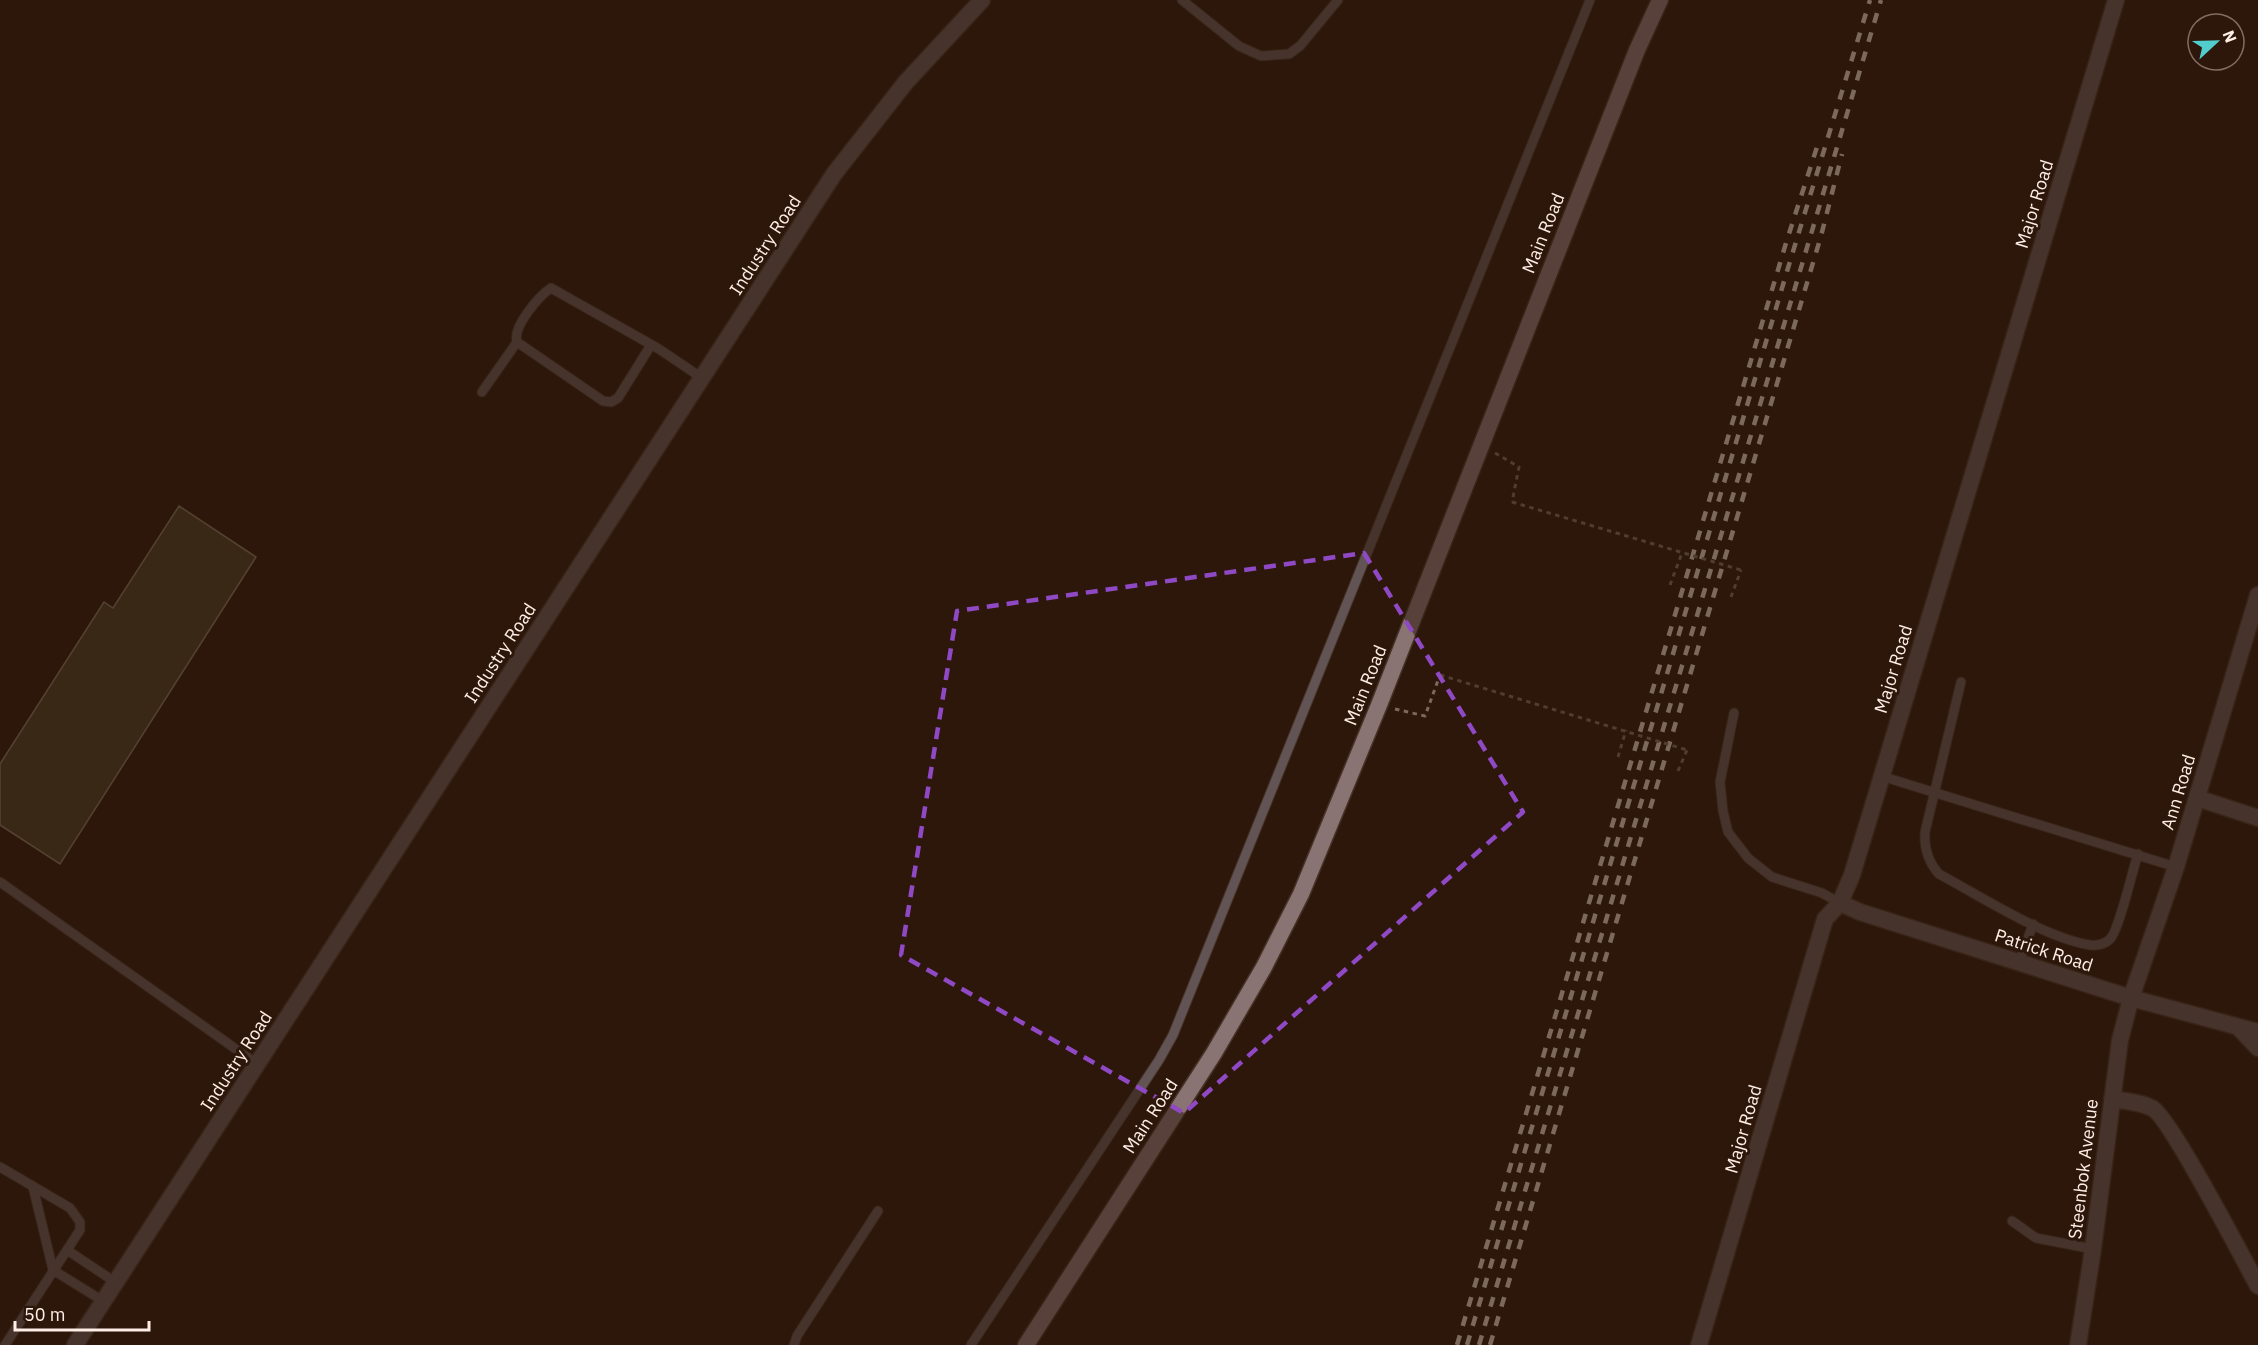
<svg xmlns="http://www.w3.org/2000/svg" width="2258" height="1345" font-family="'IBM Plex Sans',sans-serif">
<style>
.building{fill:#4b3c25;stroke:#85745c;stroke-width:1.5}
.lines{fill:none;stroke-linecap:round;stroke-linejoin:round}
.service-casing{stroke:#463125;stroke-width:11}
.minor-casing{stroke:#463125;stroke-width:19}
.tertiary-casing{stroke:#463125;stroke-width:19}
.secondary-casing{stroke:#463125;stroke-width:19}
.path{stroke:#7c685e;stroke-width:3;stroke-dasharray:4.5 4.5;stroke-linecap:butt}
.service{stroke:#625454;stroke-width:9}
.minor{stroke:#625454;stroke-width:16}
.tertiary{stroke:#625454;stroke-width:16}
.secondary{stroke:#8a7373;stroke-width:16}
.rail{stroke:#dbc9c0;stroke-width:4.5;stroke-dasharray:10 10;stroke-linecap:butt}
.path-bridge{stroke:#7c685e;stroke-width:3;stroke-dasharray:4.5 4.5;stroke-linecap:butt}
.marked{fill:none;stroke:#8f49c5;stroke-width:4.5;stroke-dasharray:12 8;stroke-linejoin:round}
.labels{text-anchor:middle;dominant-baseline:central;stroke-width:6;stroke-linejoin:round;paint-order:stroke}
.street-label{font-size:18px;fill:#ffeee6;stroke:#2d170b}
</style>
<rect width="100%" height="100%" fill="#2d170b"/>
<!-- building -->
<path class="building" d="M179,506L256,557L60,864L0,825V764L104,602L113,608Z"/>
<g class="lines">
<defs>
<path id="service" d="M1182,0L1239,46L1261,56L1289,54L1300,46L1338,0
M651,345L618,398L611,402L603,401L517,342C512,327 539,296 551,288L659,349L702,378
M482,392L517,342
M1961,682L1925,832C1924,849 1928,862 1939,874C1980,896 2045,938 2090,945C2097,946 2106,944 2111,938C2120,926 2132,872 2138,854
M1734,713L1720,782L1723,811L1728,832L1748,858L1772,877L1822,893L1840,903
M1881,776L2176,867
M0,882L257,1064
M2019,963L2033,924
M0,1167L70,1208L80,1222V1230L5,1345
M33,1187L53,1270L103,1301
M2012,1221L2036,1238L2093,1249
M67,1250L115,1282
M794,1345L797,1336L878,1211
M971,1345L1159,1060L1173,1035L1590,0"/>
<path id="minor" d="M2197,798L2258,818
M1840,903L1860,912L2131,998L2258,1032
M2239,1028L2258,1048
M2112,1099C2124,1101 2141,1102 2152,1108C2169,1116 2244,1260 2258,1286
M1699,1345L1825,919L1840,903L1852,875L2116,0
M2078,1345L2093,1249L2120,1040L2131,998L2176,867L2258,595"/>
<path id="tertiary" d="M75,1345L834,174L906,82L982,0"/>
<path id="secondary" d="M1026,1345L1214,1053L1264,967L1301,894L1379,705L1637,50L1660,0"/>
</defs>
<!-- service casing -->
<use href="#service" class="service-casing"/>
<!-- minor casing -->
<use href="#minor" class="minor-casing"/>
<!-- tertiary casing -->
<use href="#tertiary" class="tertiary-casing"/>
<!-- secondary casing -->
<use href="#secondary" class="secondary-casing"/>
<!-- path -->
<path class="path" d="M1495,453L1519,467L1512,502
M1670,585L1682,553
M1731,597L1741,570
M1395,709L1425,716L1440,675
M1618,757L1626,730
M1678,771L1687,750"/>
<!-- service -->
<use href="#service" class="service"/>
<!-- minor -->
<use href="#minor" class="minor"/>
<!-- tertiary -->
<use href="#tertiary" class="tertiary"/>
<!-- secondary -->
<use href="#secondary" class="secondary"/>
<!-- rail -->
<path class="rail" d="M1457,1345L1786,243L1817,147
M1467,1345L1788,268L1870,0
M1479,1345L1881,0
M1490,1345L1821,236L1842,154"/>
<!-- path-bridge -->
<path class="path-bridge" d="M1512,502L1741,570
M1440,675L1687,750"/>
</g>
<!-- marked area -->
<path d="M0 0H2258V1345H0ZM1364,553L1523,812L1184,1113L901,955L957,611Z" fill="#2d170b" fill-opacity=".55" fill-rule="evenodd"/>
<path class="marked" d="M1364,553L1523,812L1184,1113L901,955L957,611Z"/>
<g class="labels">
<!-- street labels -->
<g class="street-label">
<text transform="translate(2034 204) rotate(-73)">Major Road</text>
<text transform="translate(1543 233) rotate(-68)">Main Road</text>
<text transform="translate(765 245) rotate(-57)">Industry Road</text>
<text transform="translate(500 653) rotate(-57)">Industry Road</text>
<text transform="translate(1893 669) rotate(-73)">Major Road</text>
<text transform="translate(1365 685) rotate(-68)">Main Road</text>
<text transform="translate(2178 792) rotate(-73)">Ann Road</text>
<text transform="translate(2044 950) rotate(18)">Patrick Road</text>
<text transform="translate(236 1061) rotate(-57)">Industry Road</text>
<text transform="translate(1150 1116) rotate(-57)">Main Road</text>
<text transform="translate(1743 1129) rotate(-74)">Major Road</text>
<text transform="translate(2083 1169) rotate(-83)">Steenbok Avenue</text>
</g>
</g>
<!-- north arrow -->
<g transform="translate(2216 42) rotate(68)"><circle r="28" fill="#2d170b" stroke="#816d63" stroke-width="1.5"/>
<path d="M0-4.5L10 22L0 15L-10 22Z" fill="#52cdce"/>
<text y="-9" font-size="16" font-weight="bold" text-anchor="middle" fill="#ffeee6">N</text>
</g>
<!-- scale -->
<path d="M15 1321v9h134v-9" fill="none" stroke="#ffeee6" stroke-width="3"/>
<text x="24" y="1321" font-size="18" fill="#ffeee6" stroke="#2d170b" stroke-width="4.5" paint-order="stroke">50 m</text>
</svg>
